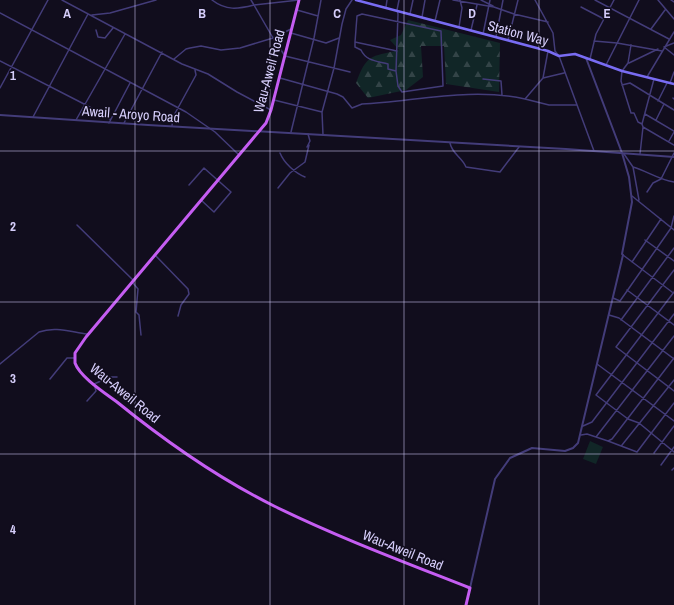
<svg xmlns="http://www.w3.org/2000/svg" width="674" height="605" font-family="'Archivo Narrow',sans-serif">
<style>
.forest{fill:url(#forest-firs)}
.park{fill:#112627}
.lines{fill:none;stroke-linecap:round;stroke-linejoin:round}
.minor{stroke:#433c79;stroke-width:1.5}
.tertiary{stroke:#433c79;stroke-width:2}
.secondary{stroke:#796cf3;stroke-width:2.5}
.primary{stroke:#c55df2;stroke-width:3}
.grid{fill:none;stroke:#d6cefb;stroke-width:1;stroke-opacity:0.55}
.labels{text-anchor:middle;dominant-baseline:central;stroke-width:3.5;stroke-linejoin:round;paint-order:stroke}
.street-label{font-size:14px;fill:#d6cefb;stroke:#110d1d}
.grid-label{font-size:13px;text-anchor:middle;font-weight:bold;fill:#d6cefb;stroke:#110d1d;stroke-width:3.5;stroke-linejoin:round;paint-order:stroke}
</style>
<defs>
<pattern id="forest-firs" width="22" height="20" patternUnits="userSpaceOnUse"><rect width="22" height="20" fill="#112627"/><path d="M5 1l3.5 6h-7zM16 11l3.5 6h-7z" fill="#334447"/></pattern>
</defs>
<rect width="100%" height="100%" fill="#110d1d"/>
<!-- forest -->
<path class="forest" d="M408,20L500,43L499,92L446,84L444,46H421L423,77L406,90L368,98L356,83C367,54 370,57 399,50L390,40L401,35Z"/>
<!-- park -->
<path class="park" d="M590,441L603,447L596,464L583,459Z"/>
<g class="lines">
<!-- minor -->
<path class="minor" d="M62,0L182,64L208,74L237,92L271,110
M212,0C226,11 238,9 254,5L273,38L291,29
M251,0L254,5L299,0
M453,0L494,7L514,14L548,22
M481,0L493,6
M535,0L553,33L555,51L559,56L594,151
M595,0L669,39
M658,0L674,19
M671,0L674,2
M386,7L387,0
M581,7L604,19
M297,10L318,16
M0,13L186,112L215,132L238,154
M410,14L413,0
M92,15L110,13L156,0
M422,17L425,0
M435,21L440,0
M459,27L462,8L460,0
M651,29L665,10
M96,30L98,37L105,38L113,28
M471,30L477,5
M291,33L326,43L339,38
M483,34L490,0
M496,37L503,0
M508,40L518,0
M594,41L617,43L662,51
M355,42V47L361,50C366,61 377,61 388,64V69L396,71L398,86L402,92L443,86L441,31L362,14L357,16L355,42L397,51
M631,45L628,63L622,71L621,81L631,113H634L638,122L642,124
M664,47L674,55
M664,47L674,43
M174,59L186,49L190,48L201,46L221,50L240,48L273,38L285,56L350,72
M590,59L596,34L614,0
M0,61L86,105L110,119
M629,63L658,49
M606,65L639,0
M396,71L398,14L397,10L399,0
M647,77L674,32
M280,78L337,94L343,97L352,108L362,104C416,101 472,87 525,99L543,78L548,51
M543,78L564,73
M483,79L501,81L502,95
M654,79L642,124L643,127L674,145
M670,83L674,72
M622,85L630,83L674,110
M0,88L48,0
M673,98L674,99
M525,99L549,105H576
M274,100L322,112
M658,101L667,83
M645,114L674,131
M33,117L88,14
M76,120L125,34
M656,120L664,104
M109,123L130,83
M124,123L162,52
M172,126L173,117L196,75L195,70
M291,132L314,38L321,0
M323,135L322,112L334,68L342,24L346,9L352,0
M669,141L674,132
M450,143C452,154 462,157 466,167L500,172L519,147
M307,147L310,141L308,134
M280,153C284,163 295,173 305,177
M624,154L633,167C647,171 659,180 674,182
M640,154L643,127
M633,167L639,200
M189,185L204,168L231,192L214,212L201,200
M278,188L290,173L305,162L309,145
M647,192L653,183L661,179L674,153
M632,196L674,230
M77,225L133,280
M645,240L674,261
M155,255L188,289L189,294L181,305L178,316
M623,255L672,292
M632,262L661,219
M674,270L616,347L674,391
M133,283L138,289L136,312L139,315L141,335
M627,290L674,325
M674,292L596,395L628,419L639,423L674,452
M613,298L620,301L671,228L674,216
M609,315L619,318L674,359
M621,320L674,248
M0,364L39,332C55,326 71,332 87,334
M597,364L674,421
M50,379L67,358H74
M87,401L96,391L94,384L110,377H117
M583,426L592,422L674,314
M581,435L587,434L608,441L612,439L674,358
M596,437L674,336
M608,441L637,452L674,403
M622,445L674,380
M654,453L674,426
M661,465L674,447
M672,470L674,468"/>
<!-- tertiary -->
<path class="tertiary" d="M0,115L148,125L566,149L674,157
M470,588L495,479L510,458L532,448L565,451L573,448L578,443L623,255L622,254L632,202L629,177L622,153L586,58"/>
<!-- secondary -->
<path class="secondary" d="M356,0L548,51L559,56L575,54L622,71L674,84"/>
<!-- primary -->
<path class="primary" d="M299,0L271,110L266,123L86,337L75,353V363C80,377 105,393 117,402C165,441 218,478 274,506C337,537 404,562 470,588L466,605"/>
</g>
<!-- grid -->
<path class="grid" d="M135,0V605M270,0V605M404,0V605M539,0V605M0,151H674M0,302H674M0,454H674"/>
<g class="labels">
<!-- street labels -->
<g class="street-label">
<text transform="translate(518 33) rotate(15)">Station Way</text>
<text transform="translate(269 71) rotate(-75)">Wau-Aweil Road</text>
<text transform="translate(131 114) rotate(4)">Awail - Aroyo Road</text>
<text transform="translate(125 393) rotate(39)">Wau-Aweil Road</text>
<text transform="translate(403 550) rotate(22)">Wau-Aweil Road</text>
</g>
</g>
<g class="grid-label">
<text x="67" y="18">A</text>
<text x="202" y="18">B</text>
<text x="337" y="18">C</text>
<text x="472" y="18">D</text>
<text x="607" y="18">E</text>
<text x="13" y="80">1</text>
<text x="13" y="231">2</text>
<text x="13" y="383">3</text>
<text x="13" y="534">4</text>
</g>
</svg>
